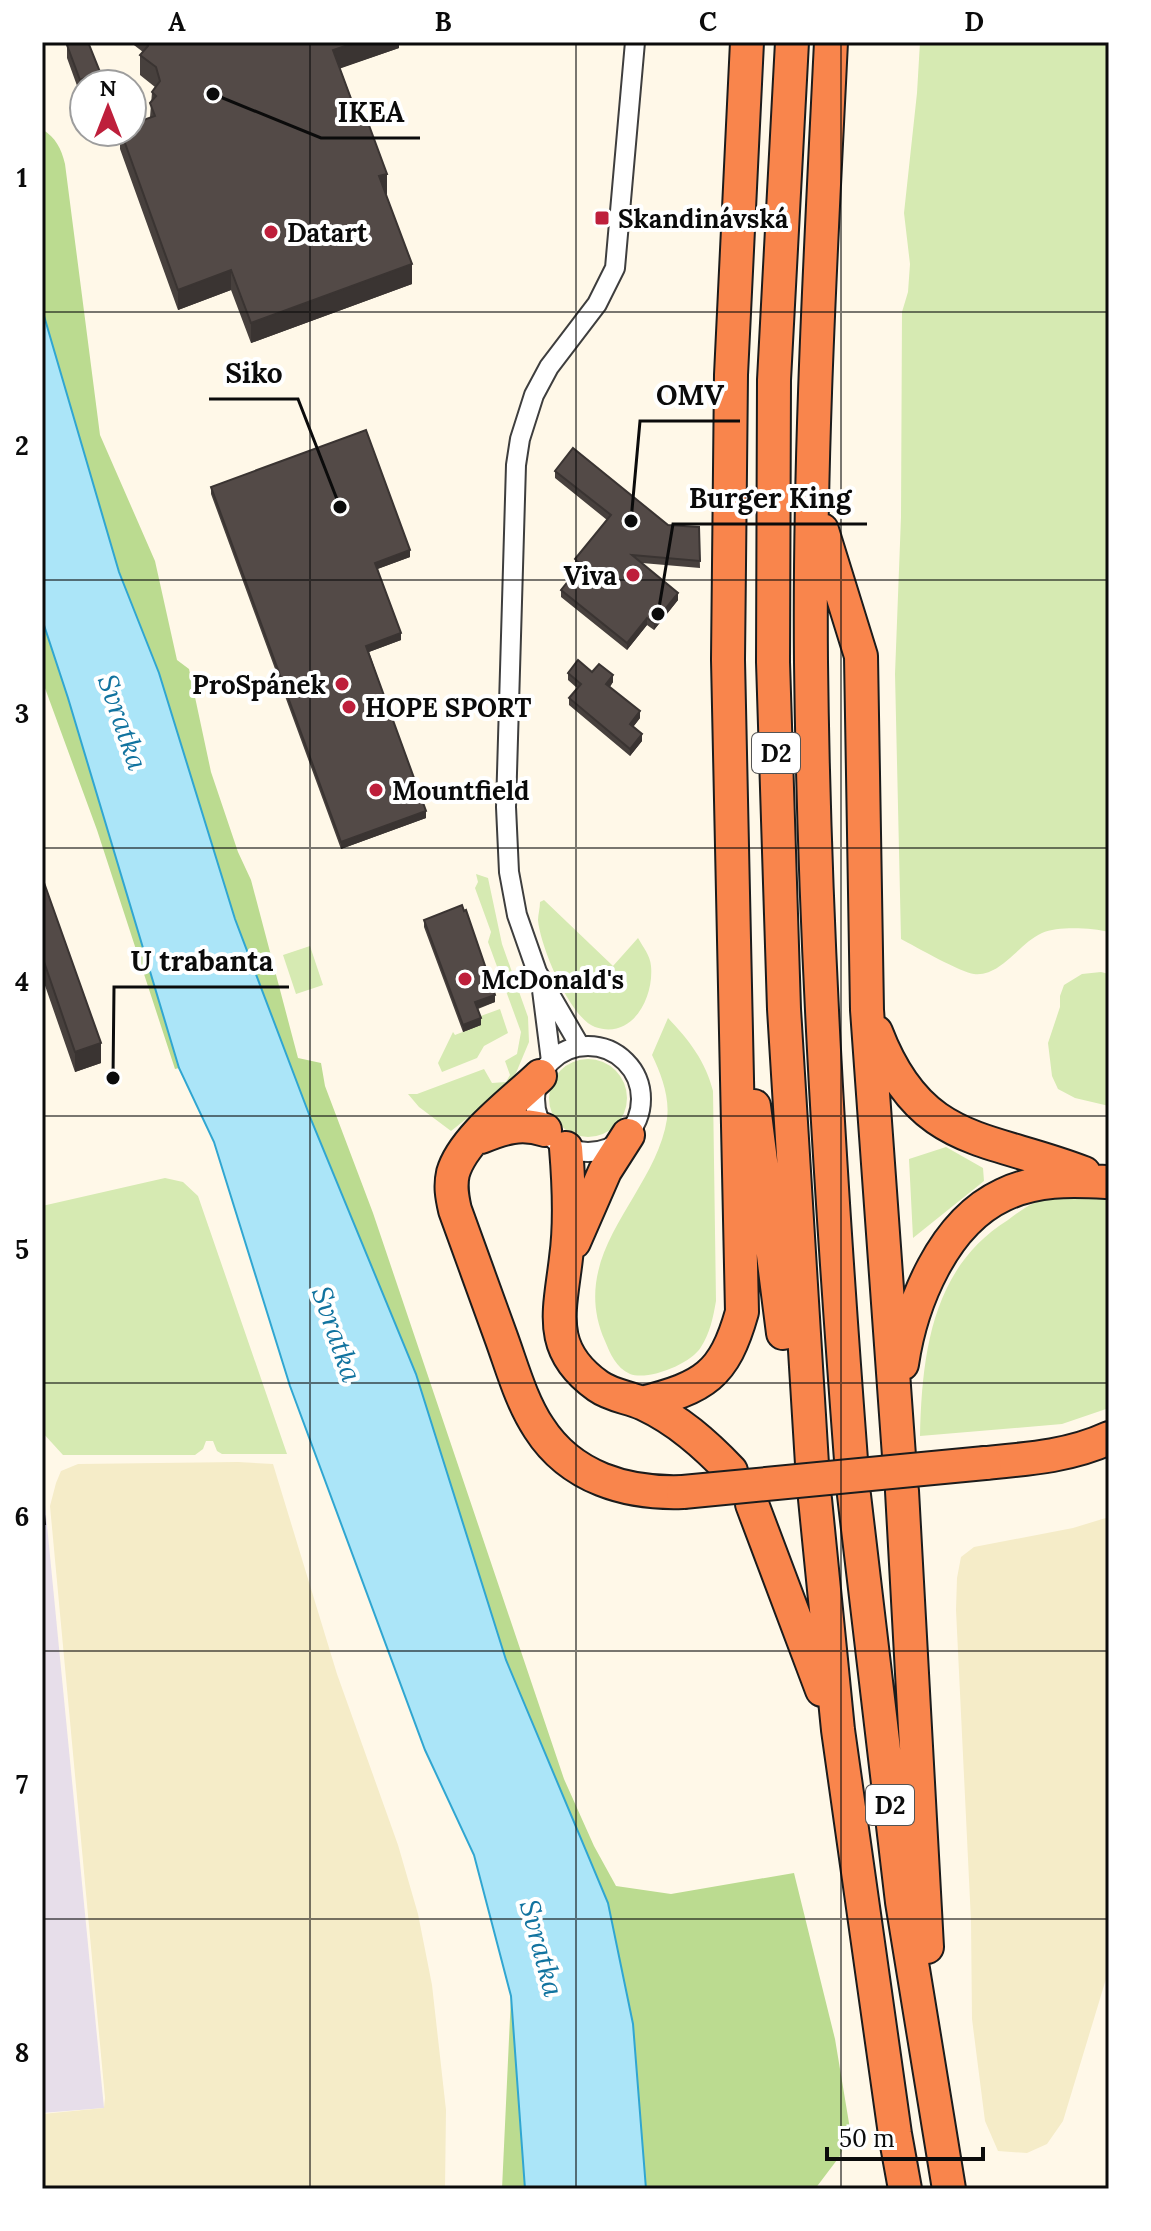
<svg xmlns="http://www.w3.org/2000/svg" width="1151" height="2231" font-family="Lora,serif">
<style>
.industrial{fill:#e7deea}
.farmland{fill:#f5ecc8}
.green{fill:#d6eab2}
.forest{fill:#bbdb90}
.water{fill:#abe5f8;stroke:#30a6d1;stroke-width:2}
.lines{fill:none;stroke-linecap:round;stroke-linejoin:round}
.street-casing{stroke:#3e3e3e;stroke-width:22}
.highway-casing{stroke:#1c1c1c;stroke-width:36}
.street{stroke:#fff;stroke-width:18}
.highway{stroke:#f9854c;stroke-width:32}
.highway-bridge-casing{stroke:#1c1c1c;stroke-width:36;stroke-linecap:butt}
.highway-bridge{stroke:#f9854c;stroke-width:32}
.wall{fill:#47403d}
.shaded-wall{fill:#3a3432}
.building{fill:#534a47;stroke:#3a3432;stroke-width:2}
.grid{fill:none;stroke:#0b0b0b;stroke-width:2;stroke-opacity:0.55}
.poi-dot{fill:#be1f3b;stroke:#fff;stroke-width:3}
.labels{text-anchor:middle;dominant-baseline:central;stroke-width:8;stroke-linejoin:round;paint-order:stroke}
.shield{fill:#fff;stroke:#545454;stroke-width:2}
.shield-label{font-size:24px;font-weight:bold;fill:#0b0b0b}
.poi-label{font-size:26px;font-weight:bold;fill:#0b0b0b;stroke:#fff;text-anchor:start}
.water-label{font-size:28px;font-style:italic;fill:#11739f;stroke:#fff}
.leader{fill:none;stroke:#0b0b0b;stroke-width:3}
.callout-dot{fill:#0b0b0b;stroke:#fff;stroke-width:3}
.callout-label{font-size:28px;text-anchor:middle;font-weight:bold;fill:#0b0b0b;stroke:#fff;stroke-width:8;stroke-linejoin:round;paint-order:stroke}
.neatline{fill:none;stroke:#0b0b0b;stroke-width:3}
.grid-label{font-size:26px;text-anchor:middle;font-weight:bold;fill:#0b0b0b}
</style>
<rect width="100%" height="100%" fill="#fff8e8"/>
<!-- industrial -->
<path class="industrial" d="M42,1474L104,2108L42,2113Z"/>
<!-- farmland -->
<path class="farmland" d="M238,1462L273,1464L337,1674L398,1845L418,1914L432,1985L446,2110L445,2189H42V2114L104,2108L105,2098L50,1506L56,1483L61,1471L78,1464Z
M1109,1517V1969L1063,2121L1047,2144L1027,2153L998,2151L985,2121L972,2019L971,1921L956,1610L957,1578L961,1557L974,1547L1073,1528Z"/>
<!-- green -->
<path class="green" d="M920,42H1109V932C1092,928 1058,926 1042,933C1019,943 1001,977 974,974C962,973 916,947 901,939L895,674L901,517L902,312L908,292L910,264L904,213L917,93Z
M476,874L488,878L502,944L528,1017L529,1042L516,1073L504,1089L451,1131L419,1107L408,1094H417L484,1069L492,1083L506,1082L510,1075L505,1061L517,1054L521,1032L488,942L491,932L475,888L478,882Z
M544,900L613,966L638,938C643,947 650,955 651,966C654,997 633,1040 595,1027C570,1018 540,946 538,920C538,915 540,908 540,902Z
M310,946L323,985L296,994L283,955Z
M1101,972L1109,974V1106L1075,1098L1058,1089L1052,1076L1048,1043L1060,1007V996L1064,985L1082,974Z
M500,1009L508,1033L484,1046L477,1058L442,1072L438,1063L453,1032L455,1035L480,1025L478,1017Z
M668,1018C689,1040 706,1062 713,1091L716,1301C713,1318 710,1333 701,1347C691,1364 648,1381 630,1374C616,1368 610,1353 605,1341C566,1252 655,1196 667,1119C670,1097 661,1074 652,1055Z
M549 1098a39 39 0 1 1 78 0a39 39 0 1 1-78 0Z
M946,1147L983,1168L984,1181L913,1238L909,1159Z
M165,1178L183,1182L198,1196L287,1454H222L217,1451L213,1441H206L203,1449L195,1455H63L42,1432V1206Z
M1082,1193L1109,1199V1408L1062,1424L920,1436C922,1353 932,1267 1008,1220C1016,1214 1025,1207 1034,1203C1048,1197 1067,1196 1082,1193Z"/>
<!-- forest -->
<path class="forest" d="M42,129C56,138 61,148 65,164L100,435L155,561L177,660L189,669L211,772L238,852L251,880L298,1058L321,1063L325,1086L373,1213L564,1779L594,1846L616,1886L671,1894L794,1873L835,2039L850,2129L840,2156L815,2189H646L633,2024L608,1903L506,1660L416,1374L312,1122L235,919L159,673L119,572L44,318Z
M42,619L68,698L179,1068L175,1069L97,830L42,680Z
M511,1996L525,2189H502Z"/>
<!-- water -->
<path class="water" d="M42,309L119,572L159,673L235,919L312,1122L416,1374L506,1660L608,1903L633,2024L646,2189H525L511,1996L474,1855L425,1750L290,1386L214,1142L179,1068L68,698L42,619Z"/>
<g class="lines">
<defs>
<path id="street" d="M542,990L551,1061
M535 1099a53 53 0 1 1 106 0a53 53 0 1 1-106 0Z
M580,1046L537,972L517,915L509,872L506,807L516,465L520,439L534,395L549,367L597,304L615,268L635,42"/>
<path id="highway" d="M792,42L774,380L773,662L784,1009L812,1464
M831,42C821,249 809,455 811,662C814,929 831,1195 851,1460
M822,530L861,656L867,1010L899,1456
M876,1032C920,1147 986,1135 1084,1173
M540,1076C514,1101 463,1138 453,1173C450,1186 452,1197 455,1210C470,1252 486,1295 501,1337C512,1367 521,1401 539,1428C571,1478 627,1494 683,1492
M754,1106L783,1333
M481,1137C503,1128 521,1122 545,1130
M566,1148C569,1184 571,1222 566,1258C560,1311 546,1349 598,1386C612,1396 629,1397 644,1404C678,1420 705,1444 731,1471
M574,1242L605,1171L628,1135
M902,1364C911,1303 943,1223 1003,1195C1036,1179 1070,1180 1106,1182
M642,1403C704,1387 724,1376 742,1312L728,660L731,375L747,42
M985,1463C1028,1459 1070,1456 1109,1438
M902,1491L927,1947
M854,1495L902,1902L949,2189
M815,1499L838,1730L895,2134L905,2189
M752,1504L822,1690"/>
</defs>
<!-- street casing -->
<use href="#street" class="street-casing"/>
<!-- highway casing -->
<use href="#highway" class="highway-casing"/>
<!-- street -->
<use href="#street" class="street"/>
<!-- highway -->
<use href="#highway" class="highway"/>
<defs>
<path id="highway-bridge" d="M683,1492L985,1463"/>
</defs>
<!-- highway-bridge casing -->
<use href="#highway-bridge" class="highway-bridge-casing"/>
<!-- highway-bridge -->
<use href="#highway-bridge" class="highway-bridge"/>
</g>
<!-- wall -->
<path class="wall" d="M130,42H399V48L340,68L387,194H386L412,284L251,343L231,290L178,310L120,149V132H132L150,117L152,92L155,87L140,75V55L143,52Z
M67,45L100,84L80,94L67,58Z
M555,471L668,525L699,527L700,568L642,563L678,600L654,630L647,625L627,650L561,597V590L578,569L575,566V559L607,520L555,478Z
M211,487L410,557L377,569L401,640L369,652L426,818L341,849L211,494Z
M592,672L613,682L610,687L640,718L633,727L642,741L630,756L569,705V698L577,688L568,680V673Z
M42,877L101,1063L75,1072L42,977Z
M424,920L495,1002L478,1009L481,1025L463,1032L424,927Z
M42,1495L45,1524V1544L42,1545Z"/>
<!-- shaded-wall -->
<path class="shaded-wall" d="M357,42H399V48L333,71V50Z
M100,72V84H84V92L80,94V80Z
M387,174V194L379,197V176Z
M412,264V284L251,343V323Z
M231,270V290L178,310V290Z
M410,550V557L375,570V563Z
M678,593V600L654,630V623Z
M647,618V625L627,650V643Z
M401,633V640L366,653V646Z
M613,675V682L606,691V684Z
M640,711V718L630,731V724Z
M642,734V741L630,756V749Z
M426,811V818L341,849V842Z
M495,995V1002L475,1009V1002Z
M481,1018V1025L463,1032V1025Z
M101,1043V1063L75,1072V1052Z"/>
<!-- building -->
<path class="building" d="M74,42H88L100,72L80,80L67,45Z
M147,42H357L333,50L353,104L360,101L387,174L379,176L412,264L251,323L231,270L178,290L121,132H132V124L155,116L150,103L156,96L152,92L160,81L156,67L140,55L148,46Z
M366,430L410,550L375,563L401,633L366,646L426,811L341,842L211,487Z
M573,448L668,525L699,527L700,561L632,555L678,593L654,623L647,618L627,643L561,590L581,565L575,559L611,515L555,471Z
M578,660L592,672L599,664L613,675L606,684L640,711L630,724L642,734L630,749L569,698L581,684L568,673Z
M42,877L101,1043L75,1052L42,956Z
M462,905L464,911L466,910L495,995L475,1002L481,1018L463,1025L424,920Z
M42,1495L45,1524H42Z"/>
<!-- grid -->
<path class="grid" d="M310,42V2189M576,42V2189M841,42V2189M42,312H1109M42,580H1109M42,848H1109M42,1116H1109M42,1383H1109M42,1651H1109M42,1919H1109"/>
<!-- markers -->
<g class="poi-dot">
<rect x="594" y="210" width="16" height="16" rx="4"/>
<circle cx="271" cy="232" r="8"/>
<circle cx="633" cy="575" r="8"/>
<circle cx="342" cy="684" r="8"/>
<circle cx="349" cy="707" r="8"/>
<circle cx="376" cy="790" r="8"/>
<circle cx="465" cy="979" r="8"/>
</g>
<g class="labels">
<!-- shield labels -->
<g class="shield">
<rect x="752" y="733" width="48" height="40" rx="6"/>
<rect x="866" y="1785" width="48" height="40" rx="6"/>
</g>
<g class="shield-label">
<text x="776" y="753">D2</text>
<text x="890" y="1805">D2</text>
</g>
<!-- poi labels -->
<g class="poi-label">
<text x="618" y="218">Skandinávská</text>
<text x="287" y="232">Datart</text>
<text x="617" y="575" text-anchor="end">Viva</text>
<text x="326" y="684" text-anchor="end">ProSpánek</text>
<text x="365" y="707">HOPE SPORT</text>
<text x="392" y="790">Mountfield</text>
<text x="481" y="979">McDonald's</text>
</g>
<!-- water labels -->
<g class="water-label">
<text transform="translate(123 722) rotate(71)">Svratka</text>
<text transform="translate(337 1334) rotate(71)">Svratka</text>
<text transform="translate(542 1948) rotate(75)">Svratka</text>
</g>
</g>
<!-- callouts -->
<path class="leader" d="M213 94L321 138H420M340 507L298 399H209M631 521L640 421H740M658 614L673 524H867M113 1078L114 987H289"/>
<g class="callout-dot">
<circle cx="213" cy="94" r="8"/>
<circle cx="340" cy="507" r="8"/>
<circle cx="631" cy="521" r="8"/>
<circle cx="658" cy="614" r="8"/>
<circle cx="113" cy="1078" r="8"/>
</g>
<g class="callout-label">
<text x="371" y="122">IKEA</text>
<text x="254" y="383">Siko</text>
<text x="690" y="405">OMV</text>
<text x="770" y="508">Burger King</text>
<text x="202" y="971">U trabanta</text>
</g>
<!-- border -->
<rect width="1151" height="2231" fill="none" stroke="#ffffff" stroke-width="88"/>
<!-- north arrow -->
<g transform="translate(108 108)"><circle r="38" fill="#ffffff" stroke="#9d9d9d" stroke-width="2"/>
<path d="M0-6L14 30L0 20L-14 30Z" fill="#be1f3b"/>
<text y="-12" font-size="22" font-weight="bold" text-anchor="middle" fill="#0b0b0b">N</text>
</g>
<!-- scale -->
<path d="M827 2147v12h156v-12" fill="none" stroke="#0b0b0b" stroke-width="4"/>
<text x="839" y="2147" font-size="24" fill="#0b0b0b" stroke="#ffffff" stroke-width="6" paint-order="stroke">50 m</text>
<rect x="44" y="44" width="1063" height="2143" class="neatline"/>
<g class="grid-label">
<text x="177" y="31">A</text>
<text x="443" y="31">B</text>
<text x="708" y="31">C</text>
<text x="974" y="31">D</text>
<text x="22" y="187">1</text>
<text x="22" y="455">2</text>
<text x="22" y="723">3</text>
<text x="22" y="991">4</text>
<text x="22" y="1259">5</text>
<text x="22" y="1526">6</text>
<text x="22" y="1794">7</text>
<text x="22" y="2062">8</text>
</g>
</svg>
